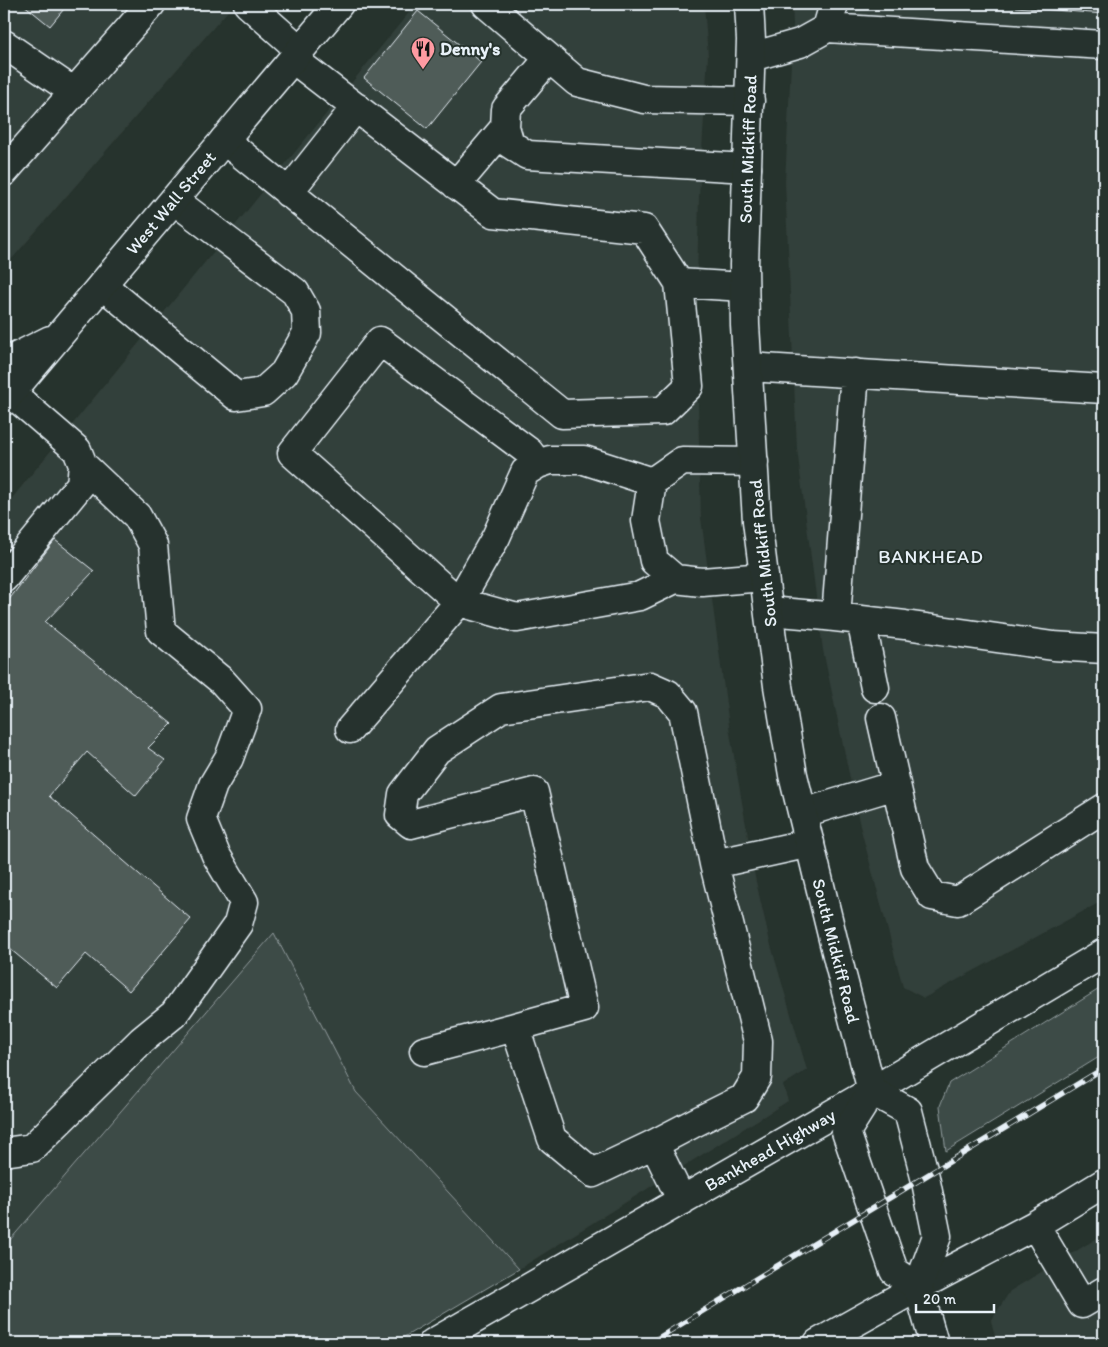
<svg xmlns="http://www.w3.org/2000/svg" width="1108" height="1347" font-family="Itim,sans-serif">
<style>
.built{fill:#333f3a}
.green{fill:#3e4b47;stroke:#939ea0}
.building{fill:#505c59;stroke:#e8f1f8}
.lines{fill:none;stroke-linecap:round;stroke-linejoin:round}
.minor-casing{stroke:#e8f1f8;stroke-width:31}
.major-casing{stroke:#e8f1f8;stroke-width:31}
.minor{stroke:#26332d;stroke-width:28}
.major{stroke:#26332d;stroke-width:28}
.rail-casing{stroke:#e8f1f8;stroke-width:5.5}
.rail{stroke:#26332d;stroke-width:4;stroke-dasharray:11;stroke-linecap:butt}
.labels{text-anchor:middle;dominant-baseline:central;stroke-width:4;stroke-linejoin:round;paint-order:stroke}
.poi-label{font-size:18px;font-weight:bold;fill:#e8f1f8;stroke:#26332d;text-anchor:start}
.street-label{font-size:18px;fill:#e8f1f8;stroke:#26332d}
.neighbourhood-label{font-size:19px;letter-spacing:1px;fill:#e8f1f8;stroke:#26332d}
</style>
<rect width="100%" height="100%" fill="#26332d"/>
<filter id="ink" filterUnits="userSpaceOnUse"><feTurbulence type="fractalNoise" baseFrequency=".02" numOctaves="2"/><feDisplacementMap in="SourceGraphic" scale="10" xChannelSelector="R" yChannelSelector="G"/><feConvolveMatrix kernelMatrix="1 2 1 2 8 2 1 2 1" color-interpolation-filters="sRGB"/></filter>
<g filter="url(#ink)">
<!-- built -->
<path class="built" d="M4,4H234L4,268Z
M416,4H704L708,56L699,197L696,327L701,518L730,733L755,877L770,942L807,1070L783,1085L788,1101L519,1269L356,1092L274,933L4,1247V508Z
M792,4H1104V900L924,998L903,987L860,826L823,650L797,449L785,182L793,24Z
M1104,1234V1343H997L991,1321L1010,1291Z"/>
<!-- green -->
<path class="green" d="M274,933L356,1092L519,1269L394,1343H4V1247Z
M1104,986V1054L946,1151L940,1106L949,1083Z"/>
<!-- building -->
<path class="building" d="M23,4H68L50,26Z
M978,4H1104V14Z
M418,11L481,62L427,129L364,78Z
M55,540L94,571L45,622L172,724L148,748L165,760L136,796L87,752L49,796L191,919L129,991L86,954L57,988L4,944V606Z"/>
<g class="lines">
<defs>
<path id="minor" d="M248,4L300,50
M486,4L577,82L644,99L750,101
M827,28L1104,45
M4,44L74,92
M751,57L800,43L827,28L834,4
M549,58L506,109L505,127L510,144L527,155L747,168
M224,140L562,414L663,411L689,386L679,283L644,229L493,213L293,59
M4,172L151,4
M456,185L505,127
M288,193L356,107
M679,283L744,287
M102,285L236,396L263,392L284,373L307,333L306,311L295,292L174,200
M748,367L1104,389
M754,462L682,461L652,482L646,521L654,561L675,579L702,582L764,577
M652,482L584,460H550L538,464L525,472L496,537L459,602L517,618L640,596L675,579
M4,578L81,484L83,465L77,450L11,393
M769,611L826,616L905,625L1053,646L1104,649
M836,617L855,373
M861,620L875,688
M881,718L915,868L932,896L958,901L1104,808
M350,729L459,602L292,453L380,341L529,452L538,464
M803,813L896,785
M714,864L758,1041L757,1077L744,1098L696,1122L654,1144L593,1173L552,1139L515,1027L584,1008L534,792L411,824L400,815L403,794L437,750L501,708L650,686L668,694L683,712L714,864L810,843
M424,1051L515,1027
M654,1144L682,1201
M4,1152L32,1148L142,1040L174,1014L238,924L244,902L216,855L201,819L213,785L229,758L247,709L222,681L161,631L153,545L137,516L83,465
M1035,1225L1082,1304L1104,1291
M433,1343L872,1091L1104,953
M818,1343L918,1287L1035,1225L1104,1183"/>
<path id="major" d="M749,4L751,40L744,265L745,325L757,521L778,686L793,775L841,972L872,1091L908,1111L925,1177L937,1236L918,1287L934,1343
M4,363L50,340
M4,401L339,4
M872,1091L846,1132L894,1271L918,1287"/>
</defs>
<!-- minor casing -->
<use href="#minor" class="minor-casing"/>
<!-- major casing -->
<use href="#major" class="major-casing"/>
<!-- minor -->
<use href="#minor" class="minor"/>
<!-- major -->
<use href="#major" class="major"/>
<defs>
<path id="rail" d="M650,1343L1104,1068"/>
</defs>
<!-- rail casing -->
<use href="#rail" class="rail-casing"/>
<!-- rail -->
<use href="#rail" class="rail"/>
</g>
</g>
<!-- icons -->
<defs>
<symbol id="restaurant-pin" viewBox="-11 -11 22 30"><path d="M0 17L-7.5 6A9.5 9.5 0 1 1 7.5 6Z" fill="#ff9aa2" stroke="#26332d"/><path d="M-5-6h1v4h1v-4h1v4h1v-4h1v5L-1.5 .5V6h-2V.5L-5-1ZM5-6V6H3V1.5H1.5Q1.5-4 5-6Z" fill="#111"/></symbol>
</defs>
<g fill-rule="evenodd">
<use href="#restaurant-pin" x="409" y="35" width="28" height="38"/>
</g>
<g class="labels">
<!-- poi labels -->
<g class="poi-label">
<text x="440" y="49">Denny's</text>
</g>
<!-- street labels -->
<g class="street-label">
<text transform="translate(748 149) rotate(-88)">South Midkiff Road</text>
<text transform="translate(171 203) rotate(-50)">West Wall Street</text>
<text transform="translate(763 553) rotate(-96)">South Midkiff Road</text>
<text transform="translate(836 951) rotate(76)">South Midkiff Road</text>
<text transform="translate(770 1150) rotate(-30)">Bankhead Highway</text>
</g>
<!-- neighbourhood labels -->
<g class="neighbourhood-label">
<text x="931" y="556">BANKHEAD</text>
</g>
</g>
<!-- margin -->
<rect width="1108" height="1347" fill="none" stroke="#26332d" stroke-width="20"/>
<rect x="10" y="10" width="1088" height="1327" fill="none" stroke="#e8f1f8" stroke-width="2" filter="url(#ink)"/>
<!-- scale -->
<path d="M916 1304v8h78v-8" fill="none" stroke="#e8f1f8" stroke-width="2.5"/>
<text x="923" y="1304" font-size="15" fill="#e8f1f8" stroke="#26332d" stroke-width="4" paint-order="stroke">20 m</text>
</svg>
